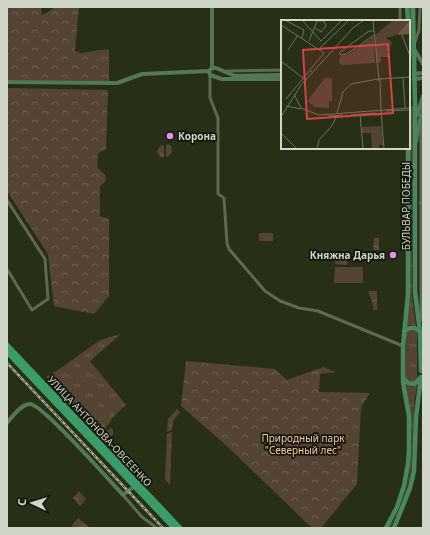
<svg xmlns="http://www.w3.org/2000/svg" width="430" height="535" font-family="'Noto Sans',sans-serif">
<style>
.grass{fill:url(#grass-tufts)}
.park{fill:url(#park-crowns)}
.pitch{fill:#554334}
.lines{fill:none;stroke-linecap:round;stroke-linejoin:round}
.street{stroke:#5e694d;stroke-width:3}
.secondary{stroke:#537855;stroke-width:4}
.primary{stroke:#48885d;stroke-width:4.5}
.highway{stroke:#3a9c68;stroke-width:5}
.rail-casing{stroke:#a8af9d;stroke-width:2.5}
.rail{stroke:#12160b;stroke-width:1;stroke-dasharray:3;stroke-linecap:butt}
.poi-dot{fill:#ef8bf7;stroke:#12160b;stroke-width:1.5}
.labels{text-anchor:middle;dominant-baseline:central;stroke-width:3.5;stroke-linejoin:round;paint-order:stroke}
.poi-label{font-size:10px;font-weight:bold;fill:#d0d6c7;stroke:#12160b;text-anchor:start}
.street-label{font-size:10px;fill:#d0d6c7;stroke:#12160b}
.park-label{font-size:10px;fill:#fac8a0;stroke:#12160b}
.inset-road{fill:none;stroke:#6b725d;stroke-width:1}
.view{fill:#d54240;fill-opacity:0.15;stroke:#d54240;stroke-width:2}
.inset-edge{fill:none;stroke:#d0d6c7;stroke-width:2}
</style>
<defs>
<pattern id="grass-tufts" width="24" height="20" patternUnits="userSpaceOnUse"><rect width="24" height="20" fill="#554334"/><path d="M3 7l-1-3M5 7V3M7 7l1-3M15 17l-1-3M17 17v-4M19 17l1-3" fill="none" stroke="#6c5d50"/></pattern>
<pattern id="park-crowns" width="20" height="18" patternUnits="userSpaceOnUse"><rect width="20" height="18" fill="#554334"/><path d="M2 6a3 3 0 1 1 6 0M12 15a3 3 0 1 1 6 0" fill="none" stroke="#6c5d50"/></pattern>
</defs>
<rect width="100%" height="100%" fill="#273017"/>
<!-- grass -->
<path class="grass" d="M409,7H412V56H410Z
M410,105L413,107L412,295L416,327L410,325L406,327L410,294Z
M168,144L171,146L172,151L170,155L167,157L166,156V145Z
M161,145L164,146V156L162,158L159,155L157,151Z
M412,330L416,331L417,334V379L412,383L406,380L405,377L406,333L407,331Z
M121,334L90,361L126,405L113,417L108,425L102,431L101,430L97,432L46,377L61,368L100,340Z
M417,384C416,393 414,403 414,412C412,432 414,453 411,473C407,492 400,508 392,525L390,528H389C417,483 414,435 406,385L412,387Z
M177,409L180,412L173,421L172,430L167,432L168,419Z
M111,428L113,429V434L105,441H100V436Z
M172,432L170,485L165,479L167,434Z"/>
<!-- park -->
<path class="park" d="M7,7H41L42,15L53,9L52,7H79L75,51L81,53L109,49V81L7,80Z
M7,88L108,90L106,149L98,153L97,167L105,175L106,181L100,186V216L109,219V296L94,314L54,306L48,254L7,191Z
M374,238H379V250H373Z
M368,291H377V310H373V304Z
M186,361L275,369L287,380L323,367L336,372L320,374L319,392L370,393L361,407L357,484L321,528H312L227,446L181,406Z
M79,491L86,499L80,506L73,498Z
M78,518L90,528H73L72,525Z"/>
<!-- pitch -->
<path class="pitch" d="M259,233H273V241H259Z
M335,256L348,257L347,265L335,264Z
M335,267H363V283H334Z"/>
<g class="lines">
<!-- street -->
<path class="street" d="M400,7V21
M415,42L419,30L420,7
M227,71L282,70
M210,75V98L218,118V194L224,198L227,243L229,249L265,291L280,301L299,308L318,311L403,346
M421,116L423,106
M7,200L45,259L48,299L32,310L7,269
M420,322L421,314V124
M123,495L142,517L157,528"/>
<!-- secondary -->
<path class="secondary" d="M212,7V68L209,71L210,75L222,79H282
M414,49L423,64
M212,68H216L235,76L282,75
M414,74L423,73
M414,79L423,78
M7,82L117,83L142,74L209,71
M417,115L423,96
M416,142L421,115
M421,203H423
M7,423C12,417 21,404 30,404C42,404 110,481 123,495L136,485"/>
<!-- primary -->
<path class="primary" d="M407,7L408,21
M413,7L415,104V292L420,332L421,371
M404,331C410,327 415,326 420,332
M404,379L408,383C413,385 417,383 420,378
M386,528L397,507L404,486L408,464L409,451V416L403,382V346L408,294V148
M394,528L410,488L414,471L416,417L421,377"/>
<!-- highway -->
<path class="highway" d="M7,345L180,528
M7,352L174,528"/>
<defs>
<path id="rail" d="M7,363L163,528"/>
</defs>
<!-- rail casing -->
<use href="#rail" class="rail-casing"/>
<!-- rail -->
<use href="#rail" class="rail"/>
</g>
<!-- markers -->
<g class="poi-dot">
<circle cx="170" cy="136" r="4"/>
<circle cx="393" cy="255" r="4"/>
</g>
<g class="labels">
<!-- poi labels -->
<g class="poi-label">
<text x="178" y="136">Корона</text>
<text x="385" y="255" text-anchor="end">Княжна Дарья</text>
</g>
<!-- street labels -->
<g class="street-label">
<text transform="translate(406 206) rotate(-90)">БУЛЬВАР ПОБЕДЫ</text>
<text transform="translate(100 431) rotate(47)">УЛИЦА АНТОНОВА-ОВСЕЕНКО</text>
</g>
<!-- park labels -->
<g class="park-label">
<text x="303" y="438">Природный парк<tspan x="303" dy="12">"Северный лес"</tspan></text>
</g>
</g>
<!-- overview -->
<g transform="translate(281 20)">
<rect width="129" height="129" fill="#273017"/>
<path d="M129,0V14L118,15L116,12Z" fill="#725842"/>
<path d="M112,0H129L116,15L105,18L111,22L108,31H105L110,37H100V42L95,43L94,15ZM93,16L94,43L61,45L58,43L59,36L67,35ZM44,58H51V82L48,80V88L34,87L26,81ZM100,106L102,125H98V129H91L90,113H81V107Z" fill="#554334"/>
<path class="inset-road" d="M4,0L23,10L21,18M21,0L40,21L61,0M92,0L98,59M0,5L43,33L29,50L31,52M34,8L40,12L45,6L43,1H36M121,15L129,36M28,21L36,1M38,29L68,0M7,30L17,15M58,33L60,35L66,34L93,15M58,33L88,11H93M0,41L22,58M122,57L124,88M99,59L100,90M97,61L98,59L129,57M13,74L20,88L38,95L129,88M5,79L29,50M5,86L20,89M100,90L103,129M105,91L129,90M56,93L62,72L70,64L97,59M79,94L82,129M70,95L94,93L98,96M47,96L62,95M0,97L20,65L72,8L83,0M0,113L16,129M36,129L38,120L50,107L56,96"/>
<path class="view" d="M107,24L112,93L26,99L22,30Z"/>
<rect width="129" height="129" class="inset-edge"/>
</g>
<!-- border -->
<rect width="430" height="535" fill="none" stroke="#d0d6c7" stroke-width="16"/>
<!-- north arrow -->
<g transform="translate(32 503) rotate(274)" stroke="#12160b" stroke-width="3" paint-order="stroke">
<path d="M0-3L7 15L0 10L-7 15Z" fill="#d0d6c7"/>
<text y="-6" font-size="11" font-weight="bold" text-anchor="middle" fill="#d0d6c7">С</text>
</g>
</svg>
